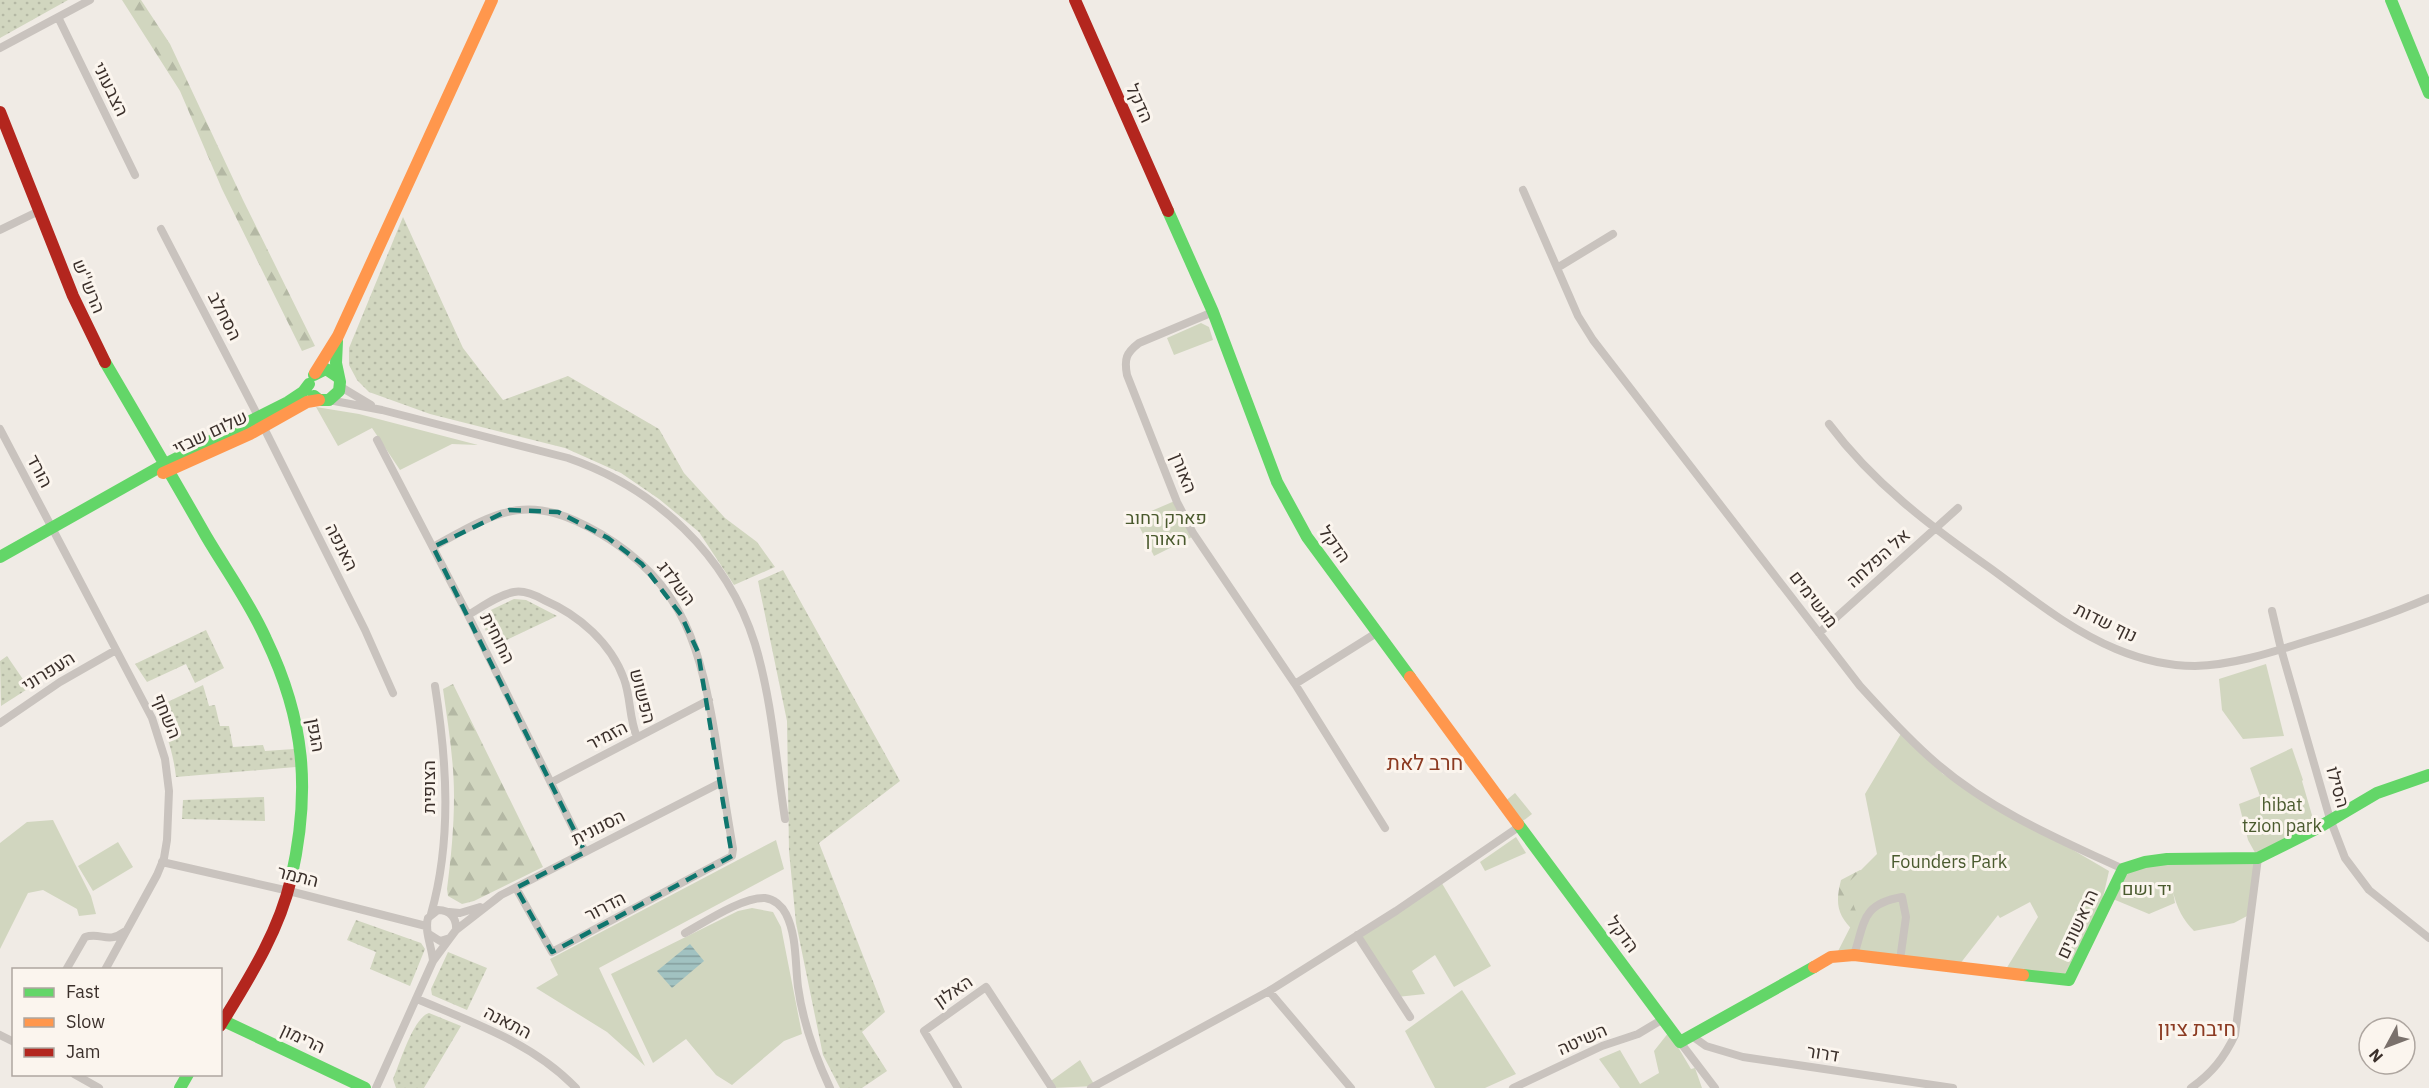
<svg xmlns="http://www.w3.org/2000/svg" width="2429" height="1088" font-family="'IBM Plex Sans',Heebo,sans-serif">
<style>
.grass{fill:url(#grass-dots)}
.forest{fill:url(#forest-firs)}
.green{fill:#d1d6bf}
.water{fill:url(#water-rules)}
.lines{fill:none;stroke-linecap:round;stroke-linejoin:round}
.street{stroke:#c9c3be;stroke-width:8}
.fast{stroke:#63d668;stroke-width:12}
.slow{stroke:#ff974d;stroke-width:12}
.jam{stroke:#b3261e;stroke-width:12}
.marked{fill:none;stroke:#0f766e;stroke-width:4.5;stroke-dasharray:12 8;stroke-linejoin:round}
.labels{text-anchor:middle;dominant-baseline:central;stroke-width:6;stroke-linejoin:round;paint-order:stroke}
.street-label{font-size:18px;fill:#3b302b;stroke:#fbf5ee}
.park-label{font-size:18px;fill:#4a5a2e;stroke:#fbf5ee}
.quarter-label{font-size:21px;fill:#8c3b22;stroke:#fbf5ee}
</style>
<defs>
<pattern id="grass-dots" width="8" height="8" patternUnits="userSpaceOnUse" patternTransform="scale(1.5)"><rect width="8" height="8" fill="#d1d6bf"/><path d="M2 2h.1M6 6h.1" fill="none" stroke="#b4b8a4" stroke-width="1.8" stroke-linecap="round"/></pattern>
<pattern id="forest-firs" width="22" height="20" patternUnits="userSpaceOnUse" patternTransform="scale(1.5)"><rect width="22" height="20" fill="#d1d6bf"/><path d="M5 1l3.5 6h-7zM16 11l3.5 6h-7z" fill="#b4b8a4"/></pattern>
<pattern id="water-rules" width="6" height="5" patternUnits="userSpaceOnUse" patternTransform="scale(1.5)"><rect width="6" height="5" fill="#a1c2c1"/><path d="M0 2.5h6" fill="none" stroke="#849e9d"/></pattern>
</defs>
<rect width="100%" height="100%" fill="#f0ebe5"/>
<!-- grass -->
<path class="grass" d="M0,0H68L0,38Z
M403,217L463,348L503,400L568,376L659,429L684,473L725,518L757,542L775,567L734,585L699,532L659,499L621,473L565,448L430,414L369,392L357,380L349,365V348Z
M783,570L900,781L819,843L885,1012L862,1032L887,1071L862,1088H840L823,1055L796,923L789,851L787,721L758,581Z
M514,599L526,600L557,616L494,646L478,616Z
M206,630L224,668L195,683L186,664L147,682L135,664Z
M7,656L29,688L1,706L0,661Z
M203,685L209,706L215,705L220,726H229L233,747L263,745L265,751L294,749L296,767L176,777C173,751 166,731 155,708Z
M264,797L265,821L182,819L183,800Z
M356,920L421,943L425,949L410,986L370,969L376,952L347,940Z
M448,952L487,968L467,1010L432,995L431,989Z
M429,1013L461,1026L424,1088H396L393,1079C400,1063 413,1018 429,1013Z"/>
<!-- forest -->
<path class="forest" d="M122,0H141L170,44L243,200L315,346L302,351L222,189L180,91Z
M453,684L543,867L474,901L462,904L448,896L447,889C451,858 454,828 454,796C454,760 448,725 443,689Z
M1860,870L1877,875L1855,932C1837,916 1835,903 1841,880Z"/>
<!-- green -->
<path class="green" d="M1201,323L1209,327L1213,340L1174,355L1167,338Z
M316,407L359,414L478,445L452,444L400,470L372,428L338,446Z
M1177,500L1194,536L1154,556L1135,518Z
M2266,664L2284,736L2243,739L2222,710L2219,679Z
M1902,732L1943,774L2109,871L2096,928L2069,980L2003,974L2038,917L2030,902L2000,918L1998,915L1956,969L1835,957L1857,914L1846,885L1877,854L1865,794Z
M2292,748L2303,780L2302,781L2316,829L2258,858L2248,840L2239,804L2260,796L2250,768Z
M1515,793L1532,814L1519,824L1503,803Z
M53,820L91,896L96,914L79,916L77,909L43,890L28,893L0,949V843L27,822Z
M1516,837L1526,853L1485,871L1480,862Z
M776,840L784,869L599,968L645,1066L607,1032L536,988L558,975L550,959Z
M118,842L133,867L93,891L78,866Z
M2167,859L2257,863L2247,916L2234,923L2194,931C2183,920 2177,908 2173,892L2175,903L2149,914L2108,897L2123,869Z
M1440,880L1491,966L1454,987L1435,955L1412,971L1425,994L1397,997L1357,935Z
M752,908L773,912L781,927L802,1034L784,1041L732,1085L716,1075L686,1039L653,1063L611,974L738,911Z
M1462,990L1516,1074L1485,1088H1435L1405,1031Z
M1669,1032L1691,1069L1695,1068L1702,1088H1620L1599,1059L1620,1050L1640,1084L1659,1073L1654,1051Z
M1080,1060L1095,1086L1052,1088L1048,1083Z"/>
<!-- water -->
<path class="water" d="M690,944L704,961L672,988L657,971Z"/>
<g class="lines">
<!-- street -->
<path class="street" d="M58,17L135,175
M0,48L90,0
M1523,190L1578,316L1593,340L1860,686C1884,712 1908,739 1935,762C1990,810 2058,839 2123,869
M161,229L259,418L365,630L393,693
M0,230L39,211
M1557,268L1613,234
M1213,312L1139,343C1126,353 1124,359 1127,375L1177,502L1193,533L1295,684L1385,828
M341,387L371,405
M329,400L382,410L568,458C655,488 727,554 755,644C772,700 776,761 785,819
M1829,424C1873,483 1930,526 1990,568C2030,597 2070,630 2116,649C2140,659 2169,666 2195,666C2231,665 2267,654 2301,643C2345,630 2387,616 2429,598
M0,429L152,718L165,759L169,791L167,840L164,858L157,875L105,970
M377,440L468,615L585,852
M433,547C501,509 529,492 601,534C686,584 701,652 716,741C721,777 727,813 733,849L732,856L552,952L516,888
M2272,611L2281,649L2330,819L2345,858L2369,890L2429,938
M468,615C482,607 498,595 514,592C524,590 535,595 544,600C579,615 611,643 624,679C631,698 629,719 637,737
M1819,633L1958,508
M1295,684L1378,632
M0,723L60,682L116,650
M552,782L709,700
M162,862L289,891L426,926
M449,912L460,913L480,907
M431,914C452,840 447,762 435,686
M456,930L501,895L722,782
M685,933C705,922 742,897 765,898C774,899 782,906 786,914C797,936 795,963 798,987C803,1023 815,1056 830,1088
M429,934L440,941L450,938L456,930C457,918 450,910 438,910L428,918C424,931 432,947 433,961
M1357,935L1410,1017
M1854,955C1865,921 1862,904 1902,897L1906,917L1900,960
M66,970L85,937C101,932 108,944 124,932
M1269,991L1351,1088
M417,999C474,1023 533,1043 576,1088
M0,1035L14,1042
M1692,1036L1706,1046L1743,1057L1953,1088
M1680,1042L1715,1088
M74,1074L99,1088
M376,1088L433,961L450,938
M958,1088L924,1031L986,987L1052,1088
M1091,1088L1269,991L1396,911L1520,826
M1513,1088L1602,1046L1638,1034L1663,1019
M2191,1088C2212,1073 2224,1058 2235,1035L2258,858"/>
<!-- fast -->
<path class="fast" d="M2391,0L2429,93
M1168,211L1213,312L1277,482L1307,537L1410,677
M105,362C139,420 173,478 206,536C226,570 250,603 266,639C305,720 311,791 291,879
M314,375L326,369L338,377
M314,396L319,400H329L339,391L340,382L336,363L337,341
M0,557L165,464L288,402L303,392L309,384
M1518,824L1680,1042L1814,967
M2023,975L2069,980L2123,869L2145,862L2167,859L2258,858L2316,829L2377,793L2429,775
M224,1021L365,1088
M180,1088L188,1074"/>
<!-- slow -->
<path class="slow" d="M315,373L338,336L492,0
M163,473L250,434L307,402L319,400
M1410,677L1518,824
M1814,967L1831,957L1854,955L2023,975"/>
<!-- jam -->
<path class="jam" d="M1075,0L1168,211
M0,112L73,296L105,362
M220,1026C248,980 279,932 291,879"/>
</g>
<!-- marked area -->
<path class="marked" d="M509,510L558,512L608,538L642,564L681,615L698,652L732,856L552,952L516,888L585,852L433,547Z"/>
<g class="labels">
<!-- street labels -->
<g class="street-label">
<text transform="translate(111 89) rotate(64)">הצבעוני</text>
<text transform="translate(1140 103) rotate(66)">הדקל</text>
<text transform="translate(89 286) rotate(67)">הרש''ש</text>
<text transform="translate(225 316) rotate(63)">הסחלב</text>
<text transform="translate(210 432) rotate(-25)">שלום שבזי</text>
<text transform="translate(40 471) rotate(62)">הורד</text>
<text transform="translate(1184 473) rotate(68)">האורן</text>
<text transform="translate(1335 544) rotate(55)">הדקל</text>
<text transform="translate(342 547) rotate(63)">האנפה</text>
<text transform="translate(1878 558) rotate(-42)">אל הפלחה</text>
<text transform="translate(677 583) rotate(53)">השלדג</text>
<text transform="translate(1814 599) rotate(52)">מגשימים</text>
<text transform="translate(2106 622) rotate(26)">נוף שדות</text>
<text transform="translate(498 638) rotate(63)">החוחית</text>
<text transform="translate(48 671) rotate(-32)">העפרוני</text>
<text transform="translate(643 696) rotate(75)">הפשוש</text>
<text transform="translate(167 716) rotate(67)">השחף</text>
<text transform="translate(316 735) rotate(80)">הגפן</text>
<text transform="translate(607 735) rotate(-27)">הזמיר</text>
<text transform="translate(428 787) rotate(-90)">הצופית</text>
<text transform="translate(2338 787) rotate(74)">הסילו</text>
<text transform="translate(598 827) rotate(-27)">הסנונית</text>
<text transform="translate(298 876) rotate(14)">התמר</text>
<text transform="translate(605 906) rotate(-28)">הדרור</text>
<text transform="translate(2077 924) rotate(-65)">הראשונים</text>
<text transform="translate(1623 934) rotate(53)">הדקל</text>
<text transform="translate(953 991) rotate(-34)">האלון</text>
<text transform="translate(508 1022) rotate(27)">התאנה</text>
<text transform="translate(303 1038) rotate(25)">הרימון</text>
<text transform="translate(1582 1039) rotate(-24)">השיטה</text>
<text transform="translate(1823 1053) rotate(9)">דרור</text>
</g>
<!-- park labels -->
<g class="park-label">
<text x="1166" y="517">פארק רחוב<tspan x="1166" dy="21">האורן</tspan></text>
<text x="2282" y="804">hibat<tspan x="2282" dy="21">tzion park</tspan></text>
<text x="1949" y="861">Founders Park</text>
<text x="2147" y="888">יד ושם</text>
</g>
<!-- quarter labels -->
<g class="quarter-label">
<text x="1425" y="762">חרב לאת</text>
<text x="2197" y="1028">חיבת ציון</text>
</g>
</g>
<!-- legend -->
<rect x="12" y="968" width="210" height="108" fill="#fbf5ee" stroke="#aea6a0" stroke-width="1.5"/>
<rect x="24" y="988" width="30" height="9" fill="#63d668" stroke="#aea6a0" stroke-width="1.5"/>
<text x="66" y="998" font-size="18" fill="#3b302b">Fast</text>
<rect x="24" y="1018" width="30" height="9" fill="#ff974d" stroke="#aea6a0" stroke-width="1.5"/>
<text x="66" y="1028" font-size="18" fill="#3b302b">Slow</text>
<rect x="24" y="1048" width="30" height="9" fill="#b3261e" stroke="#aea6a0" stroke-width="1.5"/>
<text x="66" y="1058" font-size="18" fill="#3b302b">Jam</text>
<!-- north arrow -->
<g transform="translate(2387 1046) rotate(229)"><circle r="28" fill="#fbf5ee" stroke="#aea6a0" stroke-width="1.5"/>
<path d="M0-4.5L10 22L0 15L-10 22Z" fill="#7a716c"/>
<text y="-9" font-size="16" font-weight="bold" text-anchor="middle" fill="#3b302b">N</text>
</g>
</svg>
